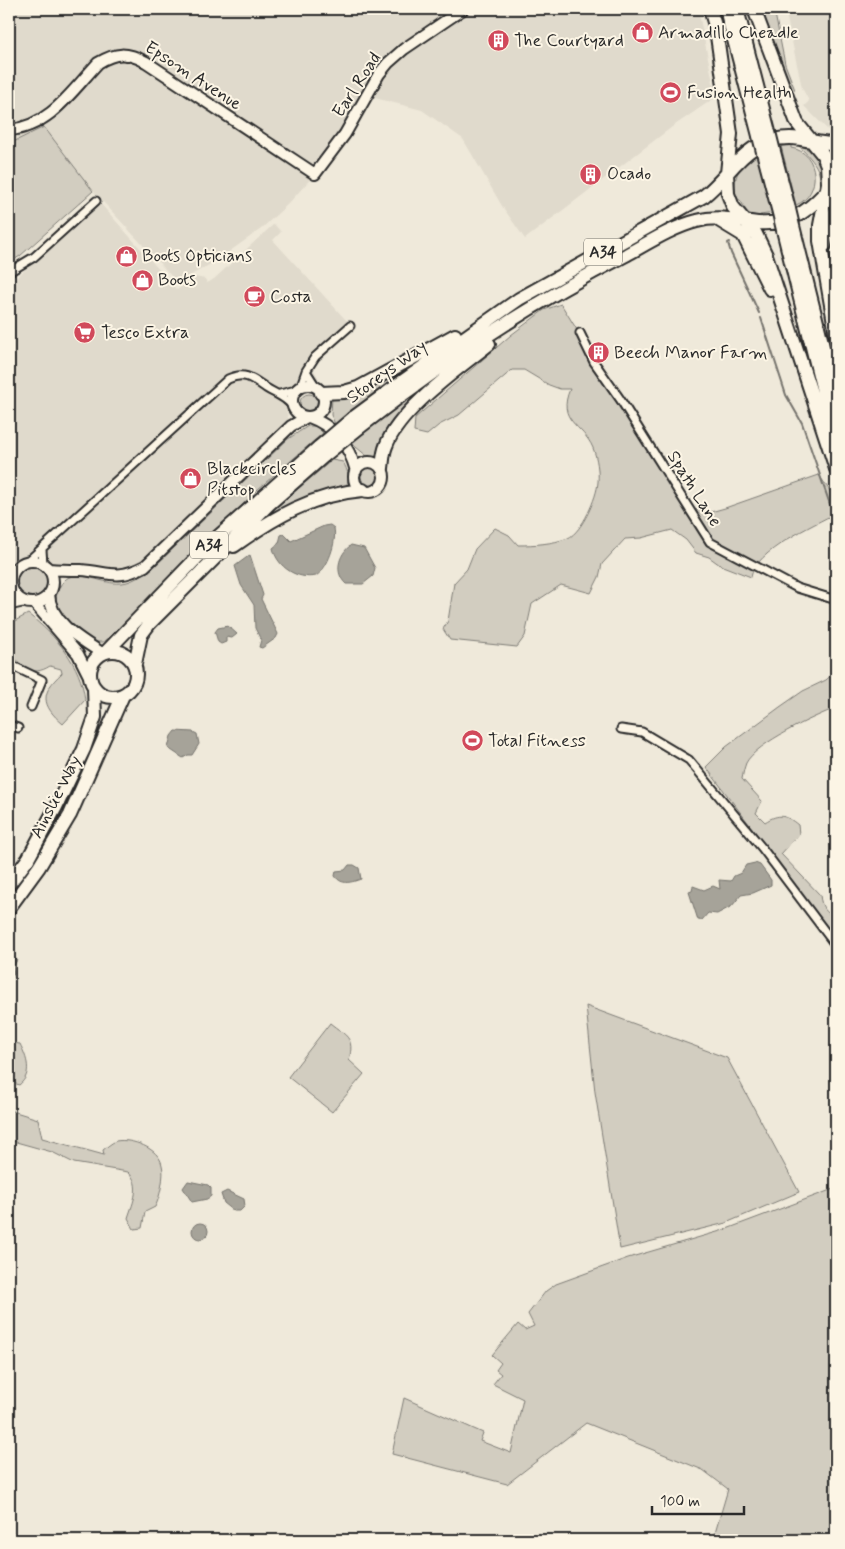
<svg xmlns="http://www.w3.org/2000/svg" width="845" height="1549" font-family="Mynerve,sans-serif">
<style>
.built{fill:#e0dacc}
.green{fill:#d2cdc0;stroke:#7e7c76}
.water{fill:#a6a399;stroke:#75736d}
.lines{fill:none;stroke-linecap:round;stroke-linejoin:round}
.stream{stroke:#75736d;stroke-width:2}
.street-casing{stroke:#2b2b2b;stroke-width:11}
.secondary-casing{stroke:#2b2b2b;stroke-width:14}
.highway-casing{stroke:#2b2b2b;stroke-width:16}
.street{stroke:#fcf5e5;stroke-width:7}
.secondary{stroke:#fcf5e5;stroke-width:10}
.highway{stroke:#fcf5e5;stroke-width:12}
.highway-bridge-casing{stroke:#2b2b2b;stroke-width:16;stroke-linecap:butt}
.highway-bridge{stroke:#fcf5e5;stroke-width:12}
.labels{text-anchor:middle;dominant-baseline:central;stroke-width:4;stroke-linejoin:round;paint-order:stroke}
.shield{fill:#fcf5e5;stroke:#6a6863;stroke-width:1}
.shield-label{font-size:16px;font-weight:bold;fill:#2b2b2b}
.poi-label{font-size:18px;fill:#2b2b2b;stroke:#fcf5e5;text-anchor:start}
.street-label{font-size:18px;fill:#2b2b2b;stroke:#fcf5e5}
</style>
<rect width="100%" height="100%" fill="#efe9da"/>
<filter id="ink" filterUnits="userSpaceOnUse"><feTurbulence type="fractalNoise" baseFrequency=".02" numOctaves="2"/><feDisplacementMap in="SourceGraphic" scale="10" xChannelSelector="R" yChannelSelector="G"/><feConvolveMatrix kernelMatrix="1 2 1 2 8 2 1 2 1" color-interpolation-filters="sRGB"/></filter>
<g filter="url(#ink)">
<!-- built -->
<path class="built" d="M9,9H698L716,97L672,127L525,239L502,206L463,139L422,110L363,95L360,108L315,174L289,203L261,229L216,261L184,279L175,280L93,191L44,128L9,149Z
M785,9H836V127L835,125L828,130L804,106L809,101L802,88Z
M100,203L177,290L195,277L205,279L207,283L214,279L274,224L281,232L273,240L346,320H349L356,328L316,364L314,370L319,379L301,381L290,389L286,395L285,403L289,422L130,574L49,569L41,562L33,561L9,569V284Z"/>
<!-- green -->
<path class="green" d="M760,9H774L785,64L795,90L793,92Z
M44,127L93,191L20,256L9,263V144Z
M791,145V148C820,152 822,195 796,205L781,146Z
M798,145C818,150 834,178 816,194C828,172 810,158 798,145Z
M759,154L774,213L760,215V217L747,213L741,201L737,198C731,179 739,162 759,154Z
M561,304L687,507L707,513L725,508L819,475L832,494L836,513C814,525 755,551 751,577L720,565L709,557L696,553L686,540L672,530L641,538L625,539L602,564L599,577L591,593L561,585L532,604L525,636L517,647L450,640L443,629L448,621L454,583L467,569L475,549L495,528L509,535L518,545C534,545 552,544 568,538C582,532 597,497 598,482C599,471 597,458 593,448C583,424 556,422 570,389H560L549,385L524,370H512L459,415L439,425L427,435L414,432L415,418L511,335L544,310Z
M402,369L407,370L335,424L331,415L332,398Z
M427,383V389L379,458L367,456L351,443Z
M300 403a9 9 0 1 1 18 0a9 9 0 1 1-18 0Z
M308,426H316L323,433L257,490L114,635L103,642H94C77,631 45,610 60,586C64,580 68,576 75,576C91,575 107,585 122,583C133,582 143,574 153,568L288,439Z
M332,460L343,462C348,471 350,477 346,487L310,496L265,517Z
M361 476a9 9 0 1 1 18 0a9 9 0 1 1-18 0Z
M17 582a15 15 0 1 1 30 0a15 15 0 1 1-30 0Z
M28,614C56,636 81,664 85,700L63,724C41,705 40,693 62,673L61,669L50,666C31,678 23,666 9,653V624Z
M836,671V708C815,716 756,743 746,763C744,768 743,774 742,779L762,801L756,813L765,822C779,813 786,815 798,825L799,834L781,854L820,895C821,907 826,913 836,918V939L706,767L726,747L780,707L803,691L826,680Z
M586,1006L727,1058L799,1192L726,1223L620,1249L595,1092Z
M330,1023C346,1036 355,1037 349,1060L364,1074L332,1112L288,1077Z
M12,1043L20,1044C27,1058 33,1074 19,1085L9,1081V1044Z
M9,1110L38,1119L42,1138L104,1155L103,1150C107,1147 111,1143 116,1141C131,1138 159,1148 162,1165C165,1174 160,1198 155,1207L145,1212L142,1228L134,1229L128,1218C133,1202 142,1185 128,1172L74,1163L52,1152L9,1140Z
M836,1188V1511L830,1540H713L728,1489L703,1470L586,1423L507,1484L392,1454L404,1398L483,1433L480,1441L511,1453L523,1399L493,1384L501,1374L496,1370L501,1363L492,1355L518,1324L525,1330L534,1326L528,1314L546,1291L556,1284L628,1258L724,1230Z"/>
<!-- water -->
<path class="water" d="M330,525L334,528C337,542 328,568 316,576C297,580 277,567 273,548L279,543L281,535L284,534L291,541L324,526Z
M351,545L364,548L375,568L373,576L363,584H346C334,573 338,555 351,545Z
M250,555L263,595L261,599L278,634L276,638L262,648L259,647L261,640L255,628L254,605L241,585L235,566Z
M228,626L237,634L232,638L226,637V642L221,644L218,642L215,632L218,628Z
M175,731L193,732L197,734L199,744L192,755H188L183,758L168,748L171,736Z
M755,863L760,865L771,880V885L753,893L741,895L732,906L717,914L708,913L702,920H698L689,892L692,891L693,886L704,890L713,886L720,889L719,880L731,881L734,876L741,873L746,865Z
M349,865H354L359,868L361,879C352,882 342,886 335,876L336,871L345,870Z
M9,954L17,960L13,967L14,974L9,980Z
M188,1181L208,1185L211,1188V1196L207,1199L192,1202L183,1188Z
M227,1191L244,1199L245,1206L240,1211H234L224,1203L221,1194Z
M192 1231a8 8 0 1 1 16 0a8 8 0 1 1-16 0Z"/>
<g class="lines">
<!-- stream -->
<path class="stream" d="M730,242L728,243L731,253L759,313
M761,318L786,395L802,423L836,522"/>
<defs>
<path id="street" d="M9,272L34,257L96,201
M580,333L594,362L620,399L710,542L797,588L836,600
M306,371L315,357L350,326
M300,388L306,371L318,390
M280,394L296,390
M42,550L43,564
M28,561L228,379C245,371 253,379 266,388C277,395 282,395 292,405
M9,602L12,590
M9,606L27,602
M9,664L42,680L31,707
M9,725L18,728
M621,729L642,732L689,760L762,848L836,946"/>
<path id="secondary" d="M9,130C49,127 72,91 98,63C116,52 127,52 146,62L315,174L345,134L379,74L388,63L404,49L463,9
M292 401a16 16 0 1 1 32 0a16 16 0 1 1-32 0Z
M309,417C334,426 349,445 356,471
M354 477a15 15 0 1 1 30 0a15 15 0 1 1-30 0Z
M11 582a21 21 0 1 1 42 0a21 21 0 1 1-42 0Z
M49,569C60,570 70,570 81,570C110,572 116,581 145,566L291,426L307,417
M49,594C50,622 80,639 102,653
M34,603L78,654L91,680"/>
<path id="highway" d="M710,9L716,29L731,134L727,173L728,194L733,207L756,234L766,255L836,469
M726,9L759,136
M737,9L769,132
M754,9L797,123L823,155L827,165L828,183L820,225V241L836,334
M773,148L789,209
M763,152L779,213
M720,221L743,235L770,289
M793,226L836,399
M783,230L836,443
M825,245L829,226L836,209
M321,393L344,392L358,388L455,335
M353,418L403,381L519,299L704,196C734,172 745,138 790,138C806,138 821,145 836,144
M360,427C443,362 532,303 626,255C648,243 673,227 697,221C715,216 732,219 750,222C790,229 812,209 836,180
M382,468C383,461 383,453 386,446C399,410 459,368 489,344
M234,546C273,518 313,494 363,490
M90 674a23 23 0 1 1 46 0a23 23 0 1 1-46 0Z
M107,651L211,543L319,447
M135,664L141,635L150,623L269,504L325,455
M9,884L28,859L56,807L84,749L95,717L94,688
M9,908L39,867L70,815L123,695"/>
</defs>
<!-- street casing -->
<use href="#street" class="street-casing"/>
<!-- secondary casing -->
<use href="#secondary" class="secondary-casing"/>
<!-- highway casing -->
<use href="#highway" class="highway-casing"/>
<!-- street -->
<use href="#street" class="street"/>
<!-- secondary -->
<use href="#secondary" class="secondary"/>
<!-- highway -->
<use href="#highway" class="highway"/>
<defs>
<path id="highway-bridge" d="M769,132L773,148
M759,136L763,152
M789,209L793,226
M779,213L783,230
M319,447L353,418
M325,455L360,427"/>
</defs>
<!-- highway-bridge casing -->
<use href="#highway-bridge" class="highway-bridge-casing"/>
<!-- highway-bridge -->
<use href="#highway-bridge" class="highway-bridge"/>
</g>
</g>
<!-- icons -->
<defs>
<symbol id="shop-disc" viewBox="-11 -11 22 22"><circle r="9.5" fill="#d1495b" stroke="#fcf5e5"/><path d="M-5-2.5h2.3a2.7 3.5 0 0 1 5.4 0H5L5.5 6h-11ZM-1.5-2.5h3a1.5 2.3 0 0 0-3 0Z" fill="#fff"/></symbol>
<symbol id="building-disc" viewBox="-11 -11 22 22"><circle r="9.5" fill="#d1495b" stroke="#fcf5e5"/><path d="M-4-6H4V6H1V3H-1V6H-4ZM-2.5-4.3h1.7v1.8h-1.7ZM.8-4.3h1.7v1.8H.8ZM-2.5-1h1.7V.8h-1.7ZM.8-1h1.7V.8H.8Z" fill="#fff"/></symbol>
<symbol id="stadium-disc" viewBox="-11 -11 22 22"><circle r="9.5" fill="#d1495b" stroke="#fcf5e5"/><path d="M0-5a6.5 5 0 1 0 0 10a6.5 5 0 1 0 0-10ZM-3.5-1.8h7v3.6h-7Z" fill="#fff"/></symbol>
<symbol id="cafe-disc" viewBox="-11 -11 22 22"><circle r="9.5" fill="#d1495b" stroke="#fcf5e5"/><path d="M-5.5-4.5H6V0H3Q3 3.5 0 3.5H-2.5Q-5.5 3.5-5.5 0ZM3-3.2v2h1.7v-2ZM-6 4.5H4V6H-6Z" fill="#fff"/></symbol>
<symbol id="supermarket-disc" viewBox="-11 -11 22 22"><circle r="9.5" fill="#d1495b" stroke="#fcf5e5"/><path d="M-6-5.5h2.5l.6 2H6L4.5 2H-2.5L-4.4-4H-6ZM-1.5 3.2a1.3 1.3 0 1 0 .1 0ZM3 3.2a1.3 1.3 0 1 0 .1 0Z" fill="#fff"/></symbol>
</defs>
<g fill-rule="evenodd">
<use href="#shop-disc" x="630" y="20" width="25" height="25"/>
<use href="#building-disc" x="486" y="28" width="25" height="25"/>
<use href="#stadium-disc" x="658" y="80" width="25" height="25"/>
<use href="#building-disc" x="578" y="162" width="25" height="25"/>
<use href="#shop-disc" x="114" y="244" width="25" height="25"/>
<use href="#shop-disc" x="130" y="268" width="25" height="25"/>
<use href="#cafe-disc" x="242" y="284" width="25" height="25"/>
<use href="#supermarket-disc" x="72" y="320" width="25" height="25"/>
<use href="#building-disc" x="586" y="340" width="25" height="25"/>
<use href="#shop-disc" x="178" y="466" width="25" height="25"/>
<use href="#stadium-disc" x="460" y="728" width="25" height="25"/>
</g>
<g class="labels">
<!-- shield labels -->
<g class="shield">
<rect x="584" y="238.5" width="38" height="27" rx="4"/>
<rect x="190" y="531.5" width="38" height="27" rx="4"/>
</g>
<g class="shield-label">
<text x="603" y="252">A34</text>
<text x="209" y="545">A34</text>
</g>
<!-- poi labels -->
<g class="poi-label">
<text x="658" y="33">Armadillo Cheadle</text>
<text x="514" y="41">The Courtyard</text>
<text x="687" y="93">Fusion Health</text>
<text x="607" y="174">Ocado</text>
<text x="142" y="256">Boots Opticians</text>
<text x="158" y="280">Boots</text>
<text x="270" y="297">Costa</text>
<text x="101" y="333">Tesco Extra</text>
<text x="614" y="353">Beech Manor Farm</text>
<text x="207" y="469">Blackcircles<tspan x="207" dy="21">Pitstop</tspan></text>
<text x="488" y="741">Total Fitness</text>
</g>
<!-- street labels -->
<g class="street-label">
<text transform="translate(193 76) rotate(33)">Epsom Avenue</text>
<text transform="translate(357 85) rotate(-57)">Earl Road</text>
<text transform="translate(387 372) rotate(-36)">Storeys Way</text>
<text transform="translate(694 489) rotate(58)">Spath Lane</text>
<text transform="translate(56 797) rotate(-63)">Ainslie Way</text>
</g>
</g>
<!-- margin -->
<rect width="845" height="1549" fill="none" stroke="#fcf5e5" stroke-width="30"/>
<rect x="15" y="15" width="815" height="1519" fill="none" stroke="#2b2b2b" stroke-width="2" filter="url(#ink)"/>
<!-- scale -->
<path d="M652 1506v8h92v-8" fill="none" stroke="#2b2b2b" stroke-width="2.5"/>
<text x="660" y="1506" font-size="15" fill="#2b2b2b" stroke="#fcf5e5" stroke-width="4" paint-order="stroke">100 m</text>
</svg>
